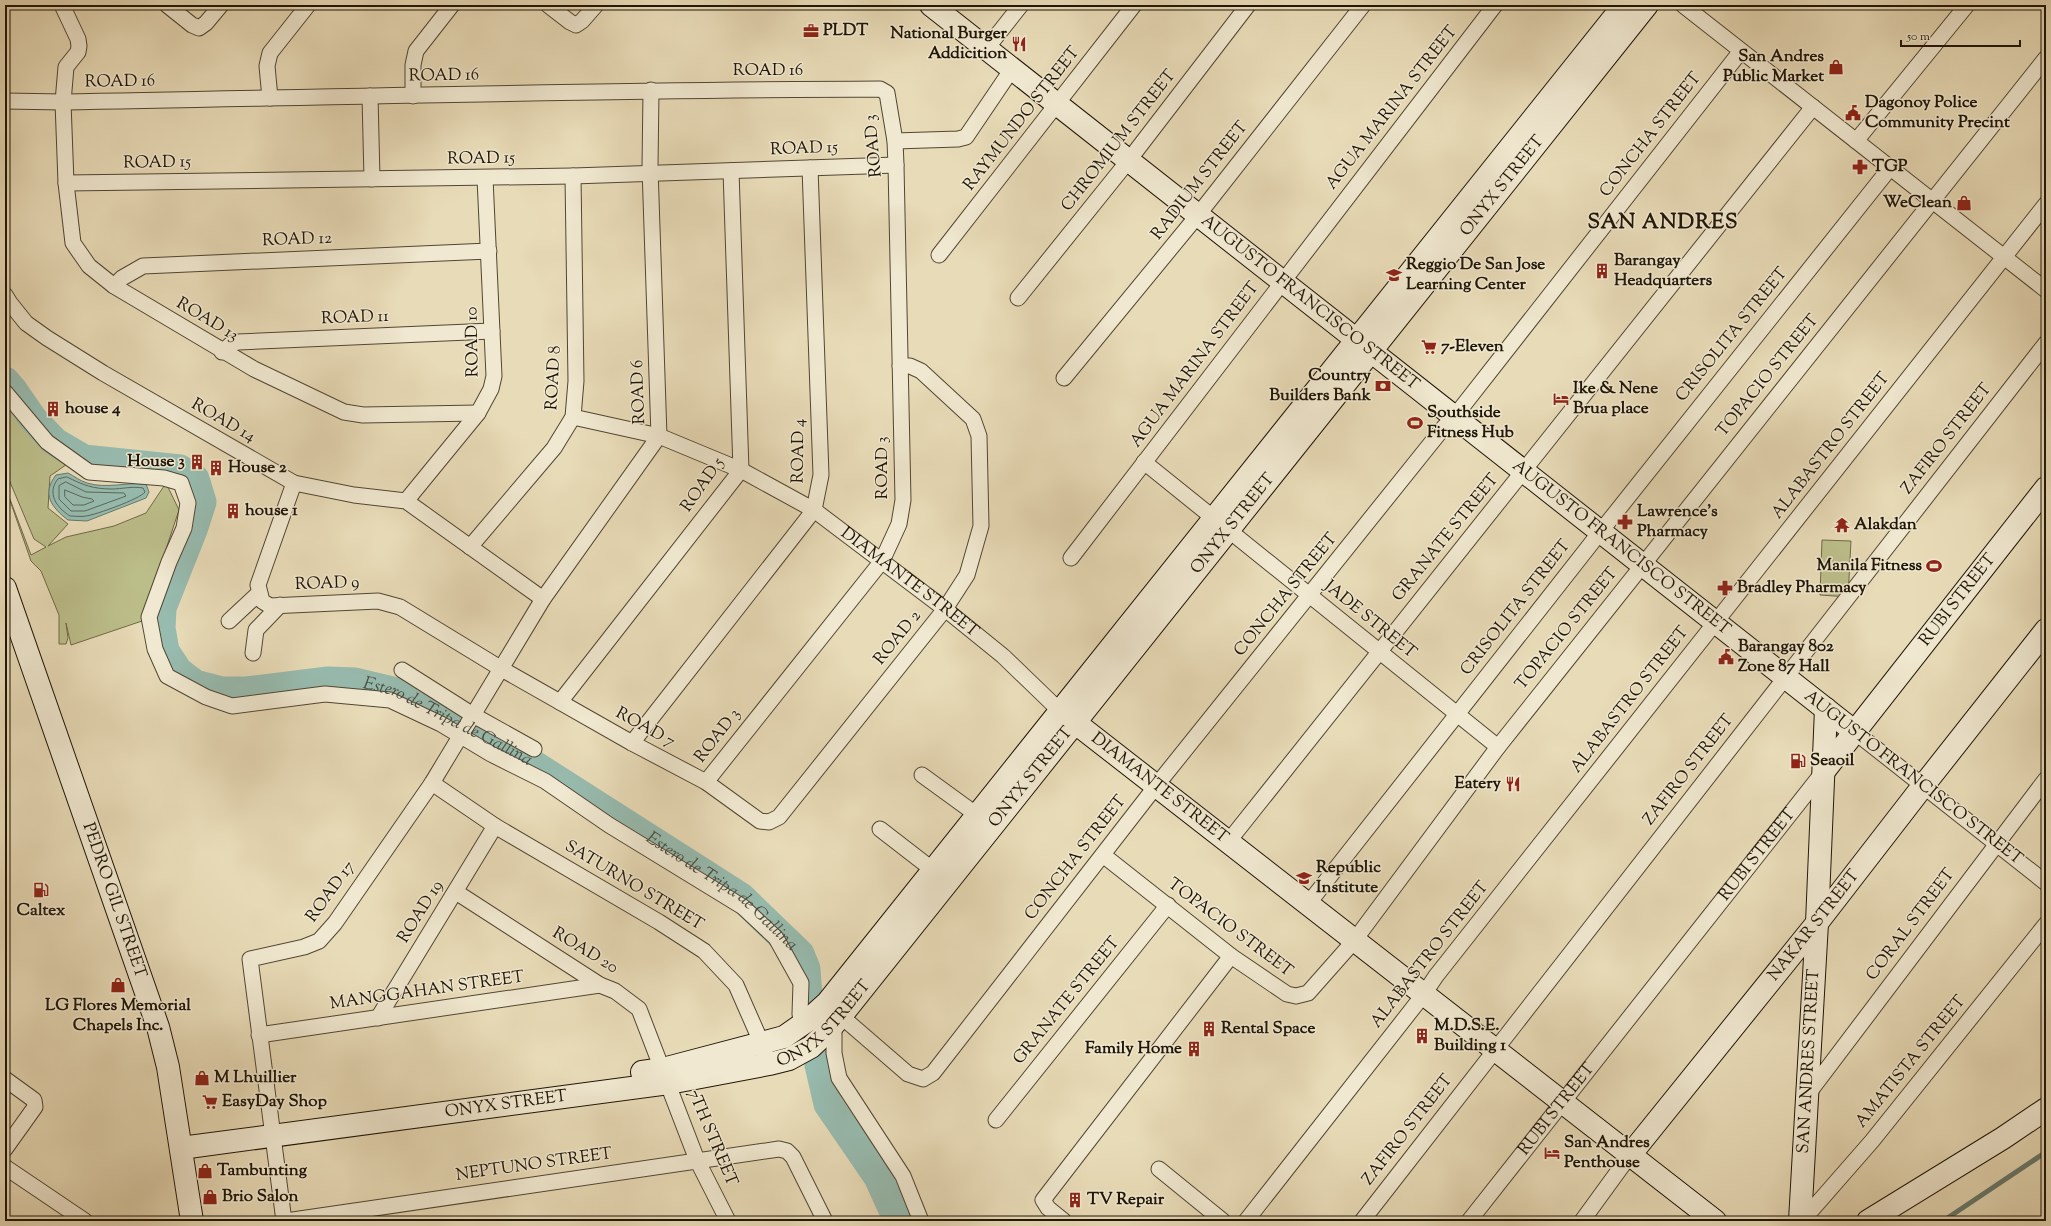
<svg xmlns="http://www.w3.org/2000/svg" width="2051" height="1226" font-family="'Sorts Mill Goudy',serif">
<style>
.green{fill:#bcbe8a;stroke:#6e6a48}
.water{fill:#97bbaf;stroke:#67796c}
.lines{fill:none;stroke-linecap:round;stroke-linejoin:round}
.shore{stroke:#5b685b;stroke-width:1}
.stream{stroke:#67796c;stroke-width:5}
.river{stroke:#97bbaf;stroke-width:29}
.street-casing{stroke:#514633;stroke-width:17}
.secondary-casing{stroke:#1f1507;stroke-width:24}
.street{stroke:#f0e8d0;stroke-width:15}
.secondary{stroke:#f0e8d0;stroke-width:22}
.labels{text-anchor:middle;dominant-baseline:central;stroke-width:3;stroke-linejoin:round;paint-order:stroke}
.poi-label{font-size:17px;font-weight:bold;fill:#1f1507;stroke:#f0e8d0;text-anchor:start}
.street-label{font-size:17px;fill:#1f1507;stroke:#f0e8d0}
.water-label{font-size:18px;font-style:italic;fill:#494f42;stroke:#f0e8d0}
.district-label{font-size:21px;font-weight:bold;letter-spacing:1px;fill:#1f1507;stroke:#f0e8d0}
</style>
<rect width="100%" height="100%" fill="#e8dbb7"/>
<filter id="stains"><feTurbulence type="fractalNoise" baseFrequency=".005" numOctaves="4"/><feColorMatrix values="0 0 0 0 .2 0 0 0 0 .09 0 0 0 0 .02 0 0 0 .5 -.17"/></filter>
<radialGradient id="worn" r=".72"><stop offset=".6" stop-color="#630" stop-opacity="0"/><stop offset="1" stop-color="#630" stop-opacity=".3"/></radialGradient>
<!-- green -->
<path class="green" d="M5,393L73,460L50,476L48,508L68,524L48,546L66,537L114,526L146,513L166,483L179,510L142,621L71,645L66,623L68,638L66,644H59V615L41,571L31,561L5,486L31,555L46,547L34,539L5,470Z
M1822,540L1851,541L1848,597L1820,595Z"/>
<!-- water -->
<path class="water" d="M68,473C74,476 80,481 87,483C106,489 127,482 146,484L149,492L146,498L87,521L68,520C52,508 41,494 56,475Z"/>
<g class="lines">
<!-- shore -->
<path class="shore" d="M67,477C83,485 93,489 112,489C122,489 132,486 143,488L145,492C140,499 95,515 86,516C81,517 75,516 70,516C57,508 46,493 58,479Z
M66,482L86,492L124,493L126,496L85,511H71L59,499V486Z
M65,490L82,497L92,499L94,501L84,505H73L65,497Z"/>
<!-- stream -->
<path class="stream" d="M1943,1221L2046,1152"/>
<!-- river -->
<path class="river" id="s1" d="M5,381L13,390L33,419L55,442L84,459L180,469L195,479L202,502L193,530L162,608L161,628L165,651L178,671L195,684L222,691H246L328,681L355,682L393,691L522,757L741,897L800,954L806,969L808,997L819,1065L828,1104L878,1177L898,1221"/>
<defs>
<g id="street">
<path d="M62,5L78,39L79,46L78,52L66,67L63,102L66,183L73,243L89,266L114,286L254,369L344,412L363,415L478,413"/>
<path d="M167,5L192,25L199,28L206,23L221,5"/>
<path d="M548,5L570,22L576,25L582,21L596,5"/>
<path d="M1683,5L2046,290"/>
<path d="M987,48L1021,5"/>
<path d="M370,96L372,179"/>
<path d="M413,96V65L416,51L452,5"/>
<path d="M270,98L267,66L270,53L308,5"/>
<path d="M5,101L63,102C335,97 607,90 880,89L887,93L895,141L896,165L903,500L899,524L882,561L706,782"/>
<path d="M895,141L958,139L966,137L1012,69"/>
<path d="M1856,141L1967,5"/>
<path d="M66,183L573,176L896,165"/>
<path d="M939,255L1134,5"/>
<path d="M114,286L122,278L143,266L489,251"/>
<path d="M5,295L10,303L26,323L47,338L103,373L294,483L354,495L406,501L543,599"/>
<path d="M1018,298L1129,160L1248,5"/>
<path d="M222,352L231,344L238,342L492,331"/>
<path d="M1064,378L1198,215L1363,5"/>
<path d="M5,392L47,442L89,472L164,478L181,483L188,503L184,528L169,562L149,617L155,649L167,676L206,697L232,706L325,694L390,700L441,724L491,754L545,781L609,825L743,907L776,938L801,983L800,1014L802,1025"/>
<path id="s2" d="M573,417L659,436L741,470L814,510L945,609L1003,656L1060,711"/>
<path d="M1144,462L1498,747"/>
<path d="M294,483L258,585L262,601L270,606L378,601L400,607L500,668L632,743L706,782L760,821L769,822L779,817L945,609L967,575L981,526L979,436L973,419L921,371L910,366H900"/>
<path d="M406,501L478,413L491,389L494,376L485,178"/>
<path d="M470,547L554,448L573,417L576,381L573,176"/>
<path d="M1071,558L1495,5"/>
<path d="M229,621L259,593"/>
<path d="M253,653L256,630L280,605"/>
<path d="M402,670L473,715L534,749"/>
<path d="M560,702L741,470L731,171"/>
<path d="M1855,732L2046,883"/>
<path d="M632,743L814,510L821,475L810,168"/>
<path d="M922,775L977,815"/>
<path d="M432,783L495,826L659,922L704,951L736,985L765,1051"/>
<path d="M880,829L933,870"/>
<path d="M1228,842L1813,107"/>
<path d="M1103,855L1231,956L1287,994L1296,996L1308,993L1354,941L1498,747L2046,58"/>
<path d="M456,892L600,985L615,991L639,1009L697,1160L728,1221"/>
<path d="M1308,904L1601,531L1890,168"/>
<path d="M841,1016L908,1074L923,1079L933,1073L1156,786L1444,427L1455,416L1741,51"/>
<path d="M378,1018L495,826"/>
<path d="M834,1025V1053L839,1078L903,1176L921,1221"/>
<path d="M259,1035L600,985"/>
<path d="M5,1079L34,1100L35,1107L5,1149"/>
<path d="M1808,1094L2046,779"/>
<path d="M996,1120L1168,905"/>
<path d="M5,1167L85,1221"/>
<path d="M1159,1169L1223,1221"/>
<path d="M284,1221L250,959L304,947L319,941L335,923L432,783L543,599L659,436L650,168L651,90"/>
<path d="M286,1221L779,1149L787,1151L793,1157L825,1221"/>
<path d="M1064,1221L1048,1208L1043,1200L1231,956"/>
<path d="M1246,1221L1424,994L1436,976L2046,204"/>
<path d="M1362,1221L2046,343"/>
<path id="s3" d="M1469,1221L1824,771"/>
<path d="M1582,1221L1630,1155"/>
<path d="M1802,1221L1872,1141L2046,924"/>
</g>
<g id="secondary">
<path id="s4" d="M931,5L1855,732"/>
<path id="s5" d="M5,588L158,1027L168,1067L192,1221"/>
<path id="s6" d="M1064,714L1715,1221"/>
<path id="s7" d="M1824,771L2046,488"/>
<path d="M642,1072L663,1069L784,1037L807,1021L827,1003L1624,5"/>
<path id="s8" d="M181,1148L669,1083L769,1064L789,1059L811,1047L829,1030L841,1016L1647,5"/>
<path id="s9" d="M1630,1155L1817,923L1923,786L2046,630"/>
<path id="s10" d="M1800,1221L1817,923L1826,709"/>
<path d="M1868,1221L2003,1138L2046,1109"/>
</g>
</defs>
<!-- street casing -->
<use href="#street" class="street-casing"/>
<!-- secondary casing -->
<use href="#secondary" class="secondary-casing"/>
<!-- street -->
<use href="#street" class="street"/>
<!-- secondary -->
<use href="#secondary" class="secondary"/>
</g>
<!-- icons -->
<defs>
<symbol id="office-bare" viewBox="-9 -9 18 18"><path d="M-6-3h4V-5.5h4V-3h4V5H-6ZM-1-4.5V-3h2v-1.5ZM-6 0V1H6V0Z" fill="#8f2418" stroke="#f0e8d0" stroke-width="2.5" paint-order="stroke"/></symbol>
<symbol id="restaurant-bare" viewBox="-9 -9 18 18"><path d="M-5-6h1v4h1v-4h1v4h1v-4h1v5L-1.5 .5V6h-2V.5L-5-1ZM5-6V6H3V1.5H1.5Q1.5-4 5-6Z" fill="#8f2418" stroke="#f0e8d0" stroke-width="2.5" paint-order="stroke"/></symbol>
<symbol id="shop-bare" viewBox="-9 -9 18 18"><path d="M-5-2.5h2.3a2.7 3.5 0 0 1 5.4 0H5L5.5 6h-11ZM-1.5-2.5h3a1.5 2.3 0 0 0-3 0Z" fill="#8f2418" stroke="#f0e8d0" stroke-width="2.5" paint-order="stroke"/></symbol>
<symbol id="civic-bare" viewBox="-9 -9 18 18"><path d="M-.6-6.5H3V-4.5H.6V-3L4-1V1h2V6H-6V1h2V-1L-.6-3ZM-1.2 2.5V6h2.4V2.5Z" fill="#8f2418" stroke="#f0e8d0" stroke-width="2.5" paint-order="stroke"/></symbol>
<symbol id="pharmacy-bare" viewBox="-9 -9 18 18"><path d="M-2-6h4v4h4v4h-4v4h-4v-4h-4v-4h4Z" fill="#8f2418" stroke="#f0e8d0" stroke-width="2.5" paint-order="stroke"/></symbol>
<symbol id="building-bare" viewBox="-9 -9 18 18"><path d="M-4-6H4V6H1V3H-1V6H-4ZM-2.5-4.3h1.7v1.8h-1.7ZM.8-4.3h1.7v1.8H.8ZM-2.5-1h1.7V.8h-1.7ZM.8-1h1.7V.8H.8Z" fill="#8f2418" stroke="#f0e8d0" stroke-width="2.5" paint-order="stroke"/></symbol>
<symbol id="school-bare" viewBox="-9 -9 18 18"><path d="M0-5L7-2L0 1L-7-2ZM-4 1L0 2.5L4 1V4Q0 6-4 4Z" fill="#8f2418" stroke="#f0e8d0" stroke-width="2.5" paint-order="stroke"/></symbol>
<symbol id="supermarket-bare" viewBox="-9 -9 18 18"><path d="M-6-5.5h2.5l.6 2H6L4.5 2H-2.5L-4.4-4H-6ZM-1.5 3.2a1.3 1.3 0 1 0 .1 0ZM3 3.2a1.3 1.3 0 1 0 .1 0Z" fill="#8f2418" stroke="#f0e8d0" stroke-width="2.5" paint-order="stroke"/></symbol>
<symbol id="bank-bare" viewBox="-9 -9 18 18"><path d="M-6-4H6V4H-6ZM0-2.3a2.3 2.3 0 1 0 0 4.6a2.3 2.3 0 1 0 0-4.6Z" fill="#8f2418" stroke="#f0e8d0" stroke-width="2.5" paint-order="stroke"/></symbol>
<symbol id="hotel-bare" viewBox="-9 -9 18 18"><path d="M-6-4.5h1.5V1H6V5H4.5V3h-9V5H-6ZM-4 0a1.8 1.8 0 1 1 3.6 0ZM.5 0V-2.5h3Q6-2.5 6 0Z" fill="#8f2418" stroke="#f0e8d0" stroke-width="2.5" paint-order="stroke"/></symbol>
<symbol id="stadium-bare" viewBox="-9 -9 18 18"><path d="M0-5a6.5 5 0 1 0 0 10a6.5 5 0 1 0 0-10ZM-3.5-1.8h7v3.6h-7Z" fill="#8f2418" stroke="#f0e8d0" stroke-width="2.5" paint-order="stroke"/></symbol>
<symbol id="temple-bare" viewBox="-9 -9 18 18"><path d="M0-6L5-2H3V0L6.5 2.5H4V6H1.5V3h-3V6H-4V2.5H-6.5L-3 0V-2H-5Z" fill="#8f2418" stroke="#f0e8d0" stroke-width="2.5" paint-order="stroke"/></symbol>
<symbol id="fuel-bare" viewBox="-9 -9 18 18"><path d="M-5.5-6h7V0h2V4h1.3V-2.5L3-4.5l.8-.8L6-3V5H2.5V1h-1V6h-7ZM-4.2-4.7v3.2H.2V-4.7Z" fill="#8f2418" stroke="#f0e8d0" stroke-width="2.5" paint-order="stroke"/></symbol>
</defs>
<g fill-rule="evenodd">
<use href="#office-bare" x="800" y="20" width="22" height="22"/>
<use href="#restaurant-bare" x="1008" y="33" width="22" height="22"/>
<use href="#shop-bare" x="1825" y="56" width="22" height="22"/>
<use href="#civic-bare" x="1842" y="102" width="22" height="22"/>
<use href="#pharmacy-bare" x="1849" y="156" width="22" height="22"/>
<use href="#shop-bare" x="1953" y="192" width="22" height="22"/>
<use href="#building-bare" x="1591" y="260" width="22" height="22"/>
<use href="#school-bare" x="1383" y="264" width="22" height="22"/>
<use href="#supermarket-bare" x="1418" y="336" width="22" height="22"/>
<use href="#bank-bare" x="1372" y="375" width="22" height="22"/>
<use href="#hotel-bare" x="1550" y="388" width="22" height="22"/>
<use href="#building-bare" x="42" y="398" width="22" height="22"/>
<use href="#stadium-bare" x="1404" y="412" width="22" height="22"/>
<use href="#building-bare" x="186" y="451" width="22" height="22"/>
<use href="#building-bare" x="205" y="457" width="22" height="22"/>
<use href="#building-bare" x="222" y="500" width="22" height="22"/>
<use href="#pharmacy-bare" x="1614" y="511" width="22" height="22"/>
<use href="#temple-bare" x="1831" y="514" width="22" height="22"/>
<use href="#stadium-bare" x="1923" y="555" width="22" height="22"/>
<use href="#pharmacy-bare" x="1714" y="577" width="22" height="22"/>
<use href="#civic-bare" x="1715" y="646" width="22" height="22"/>
<use href="#fuel-bare" x="1787" y="750" width="22" height="22"/>
<use href="#restaurant-bare" x="1502" y="773" width="22" height="22"/>
<use href="#school-bare" x="1293" y="867" width="22" height="22"/>
<use href="#fuel-bare" x="30" y="879" width="22" height="22"/>
<use href="#shop-bare" x="107" y="974" width="22" height="22"/>
<use href="#building-bare" x="1198" y="1018" width="22" height="22"/>
<use href="#building-bare" x="1411" y="1025" width="22" height="22"/>
<use href="#building-bare" x="1183" y="1038" width="22" height="22"/>
<use href="#shop-bare" x="191" y="1067" width="22" height="22"/>
<use href="#supermarket-bare" x="199" y="1091" width="22" height="22"/>
<use href="#hotel-bare" x="1541" y="1142" width="22" height="22"/>
<use href="#shop-bare" x="194" y="1160" width="22" height="22"/>
<use href="#shop-bare" x="199" y="1186" width="22" height="22"/>
<use href="#building-bare" x="1064" y="1189" width="22" height="22"/>
</g>
<g class="labels">
<!-- poi labels -->
<g class="poi-label">
<text x="823" y="31">PLDT</text>
<text x="1007" y="34" text-anchor="end">National Burger<tspan x="1007" dy="20">Addicition</tspan></text>
<text x="1824" y="57" text-anchor="end">San Andres<tspan x="1824" dy="20">Public Market</tspan></text>
<text x="1865" y="103">Dagonoy Police<tspan x="1865" dy="20">Community Precint</tspan></text>
<text x="1872" y="167">TGP</text>
<text x="1952" y="203" text-anchor="end">WeClean</text>
<text x="1614" y="261">Barangay<tspan x="1614" dy="20">Headquarters</tspan></text>
<text x="1406" y="265">Reggio De San Jose<tspan x="1406" dy="20">Learning Center</tspan></text>
<text x="1441" y="347">7-Eleven</text>
<text x="1371" y="376" text-anchor="end">Country<tspan x="1371" dy="20">Builders Bank</tspan></text>
<text x="1573" y="389">Ike &amp; Nene<tspan x="1573" dy="20">Brua place</tspan></text>
<text x="65" y="409">house 4</text>
<text x="1427" y="413">Southside<tspan x="1427" dy="20">Fitness Hub</tspan></text>
<text x="185" y="462" text-anchor="end">House 3</text>
<text x="228" y="468">House 2</text>
<text x="245" y="511">house 1</text>
<text x="1637" y="512">Lawrence's<tspan x="1637" dy="20">Pharmacy</tspan></text>
<text x="1854" y="525">Alakdan</text>
<text x="1922" y="566" text-anchor="end">Manila Fitness</text>
<text x="1737" y="588">Bradley Pharmacy</text>
<text x="1738" y="647">Barangay 802<tspan x="1738" dy="20">Zone 87 Hall</tspan></text>
<text x="1810" y="761">Seaoil</text>
<text x="1501" y="784" text-anchor="end">Eatery</text>
<text x="1316" y="868">Republic<tspan x="1316" dy="20">Institute</tspan></text>
<text x="41" y="911" text-anchor="middle">Caltex</text>
<text x="118" y="1006" text-anchor="middle">LG Flores Memorial<tspan x="118" dy="20">Chapels Inc.</tspan></text>
<text x="1434" y="1026">M.D.S.E.<tspan x="1434" dy="20">Building 1</tspan></text>
<text x="1221" y="1029">Rental Space</text>
<text x="1182" y="1049" text-anchor="end">Family Home</text>
<text x="214" y="1078">M Lhuillier</text>
<text x="222" y="1102">EasyDay Shop</text>
<text x="1564" y="1143">San Andres<tspan x="1564" dy="20">Penthouse</tspan></text>
<text x="217" y="1171">Tambunting</text>
<text x="222" y="1197">Brio Salon</text>
<text x="1087" y="1200">TV Repair</text>
</g>
<!-- street labels -->
<g class="street-label">
<text x="768" y="71">ROAD 16</text>
<text transform="translate(444 76) rotate(-1)">ROAD 16</text>
<text transform="translate(120 82) rotate(-1)">ROAD 16</text>
<text transform="translate(1392 108) rotate(-52)">AGUA MARINA STREET</text>
<text transform="translate(1022 119) rotate(-52)">RAYMUNDO STREET</text>
<text transform="translate(1651 135) rotate(-52)">CONCHA STREET</text>
<text transform="translate(1119 141) rotate(-52)">CHROMIUM STREET</text>
<text transform="translate(874 146) rotate(-95)">ROAD 3</text>
<text transform="translate(804 149) rotate(-2)">ROAD 15</text>
<text transform="translate(481 159) rotate(-1)">ROAD 15</text>
<text transform="translate(157 163) rotate(-1)">ROAD 15</text>
<text transform="translate(1200 181) rotate(-52)">RADIUM STREET</text>
<text stroke="none"><textPath href="#s8" startOffset="1744">ONYX STREET</textPath></text>
<text transform="translate(297 240) rotate(-2)">ROAD 12</text>
<text stroke="none"><textPath href="#s4" startOffset="482">AUGUSTO FRANCISCO STREET</textPath></text>
<text transform="translate(355 318) rotate(-2)">ROAD 11</text>
<text transform="translate(207 320) rotate(31)">ROAD 13</text>
<text transform="translate(1732 335) rotate(-51)">CRISOLITA STREET</text>
<text transform="translate(473 342) rotate(-91)">ROAD 10</text>
<text transform="translate(1195 365) rotate(-53)">AGUA MARINA STREET</text>
<text transform="translate(1768 376) rotate(-51)">TOPACIO STREET</text>
<text transform="translate(554 378) rotate(-87)">ROAD 8</text>
<text transform="translate(639 392) rotate(-92)">ROAD 6</text>
<text transform="translate(223 421) rotate(30)">ROAD 14</text>
<text transform="translate(1947 439) rotate(-52)">ZAFIRO STREET</text>
<text transform="translate(1831 446) rotate(-52)">ALABASTRO STREET</text>
<text transform="translate(799 451) rotate(-89)">ROAD 4</text>
<text transform="translate(883 468) rotate(-90)">ROAD 3</text>
<text transform="translate(703 485) rotate(-55)">ROAD 5</text>
<text stroke="none"><textPath href="#s8" startOffset="1312">ONYX STREET</textPath></text>
<text transform="translate(1446 538) rotate(-51)">GRANATE STREET</text>
<text stroke="none"><textPath href="#s4" startOffset="878">AUGUSTO FRANCISCO STREET</textPath></text>
<text stroke="none"><textPath href="#s2" startOffset="380">DIAMANTE STREET</textPath></text>
<text transform="translate(327 584) rotate(-2)">ROAD 9</text>
<text transform="translate(1286 595) rotate(-51)">CONCHA STREET</text>
<text stroke="none"><textPath href="#s7" startOffset="217">RUBI STREET</textPath></text>
<text transform="translate(1516 608) rotate(-52)">CRISOLITA STREET</text>
<text transform="translate(1370 620) rotate(39)">JADE STREET</text>
<text transform="translate(1567 629) rotate(-51)">TOPACIO STREET</text>
<text transform="translate(898 638) rotate(-51)">ROAD 2</text>
<text transform="translate(1630 700) rotate(-52)">ALABASTRO STREET</text>
<text transform="translate(645 728) rotate(29)">ROAD 7</text>
<text transform="translate(718 736) rotate(-52)">ROAD 3</text>
<text transform="translate(1689 770) rotate(-52)">ZAFIRO STREET</text>
<text stroke="none"><textPath href="#s8" startOffset="988">ONYX STREET</textPath></text>
<text transform="translate(1913 778) rotate(38)">AUGUSTO FRANCISCO STREET</text>
<text stroke="none"><textPath href="#s6" startOffset="121">DIAMANTE STREET</textPath></text>
<text stroke="none"><textPath href="#s3" startOffset="466">RUBI STREET</textPath></text>
<text transform="translate(1076 858) rotate(-52)">CONCHA STREET</text>
<text transform="translate(634 886) rotate(31)">SATURNO STREET</text>
<text transform="translate(331 892) rotate(-54)">ROAD 17</text>
<text stroke="none"><textPath href="#s5" startOffset="331">PEDRO GIL STREET</textPath></text>
<text transform="translate(421 912) rotate(-58)">ROAD 19</text>
<text transform="translate(1911 925) rotate(-53)">CORAL STREET</text>
<text stroke="none"><textPath href="#s9" startOffset="294">NAKAR STREET</textPath></text>
<text transform="translate(1230 928) rotate(37)">TOPACIO STREET</text>
<text transform="translate(585 951) rotate(31)">ROAD 20</text>
<text transform="translate(1430 955) rotate(-52)">ALABASTRO STREET</text>
<text transform="translate(427 991) rotate(-8)">MANGGAHAN STREET</text>
<text transform="translate(1067 1001) rotate(-51)">GRANATE STREET</text>
<text stroke="none"><textPath href="#s8" startOffset="664">ONYX STREET</textPath></text>
<text stroke="none"><textPath href="#s10" startOffset="160">SAN ANDRES STREET</textPath></text>
<text transform="translate(1911 1062) rotate(-51)">AMATISTA STREET</text>
<text stroke="none"><textPath href="#s8" startOffset="328">ONYX STREET</textPath></text>
<text stroke="none"><textPath href="#s3" startOffset="142">RUBI STREET</textPath></text>
<text transform="translate(1408 1130) rotate(-52)">ZAFIRO STREET</text>
<text transform="translate(712 1138) rotate(67)">7TH STREET</text>
<text transform="translate(534 1165) rotate(-8)">NEPTUNO STREET</text>
</g>
<!-- water labels -->
<g class="water-label">
<text stroke="none"><textPath href="#s1" startOffset="716">Estero de Tripa de Gallina</textPath></text>
<text stroke="none"><textPath href="#s1" startOffset="1040">Estero de Tripa de Gallina</textPath></text>
</g>
<!-- district labels -->
<g class="district-label">
<text x="1663" y="223">SAN ANDRES</text>
</g>
</g>
<!-- margin -->
<rect width="2051" height="1226" fill="none" stroke="#e8dbb7" stroke-width="20"/>
<rect x="6" y="6" width="2039" height="1214" fill="none" stroke="#1f1507" stroke-width="2"/>
<rect x="10" y="10" width="2031" height="1206" fill="none" stroke="#1f1507"/>
<!-- scale -->
<path d="M1901 40v6h119v-6" fill="none" stroke="#1f1507" stroke-width="2"/>
<text x="1907" y="40" font-size="12" fill="#1f1507" stroke="#f0e8d0" stroke-width="3" paint-order="stroke">50 m</text>
<rect width="100%" height="100%" filter="url(#stains)"/>
<rect width="100%" height="100%" fill="url(#worn)"/>
</svg>
